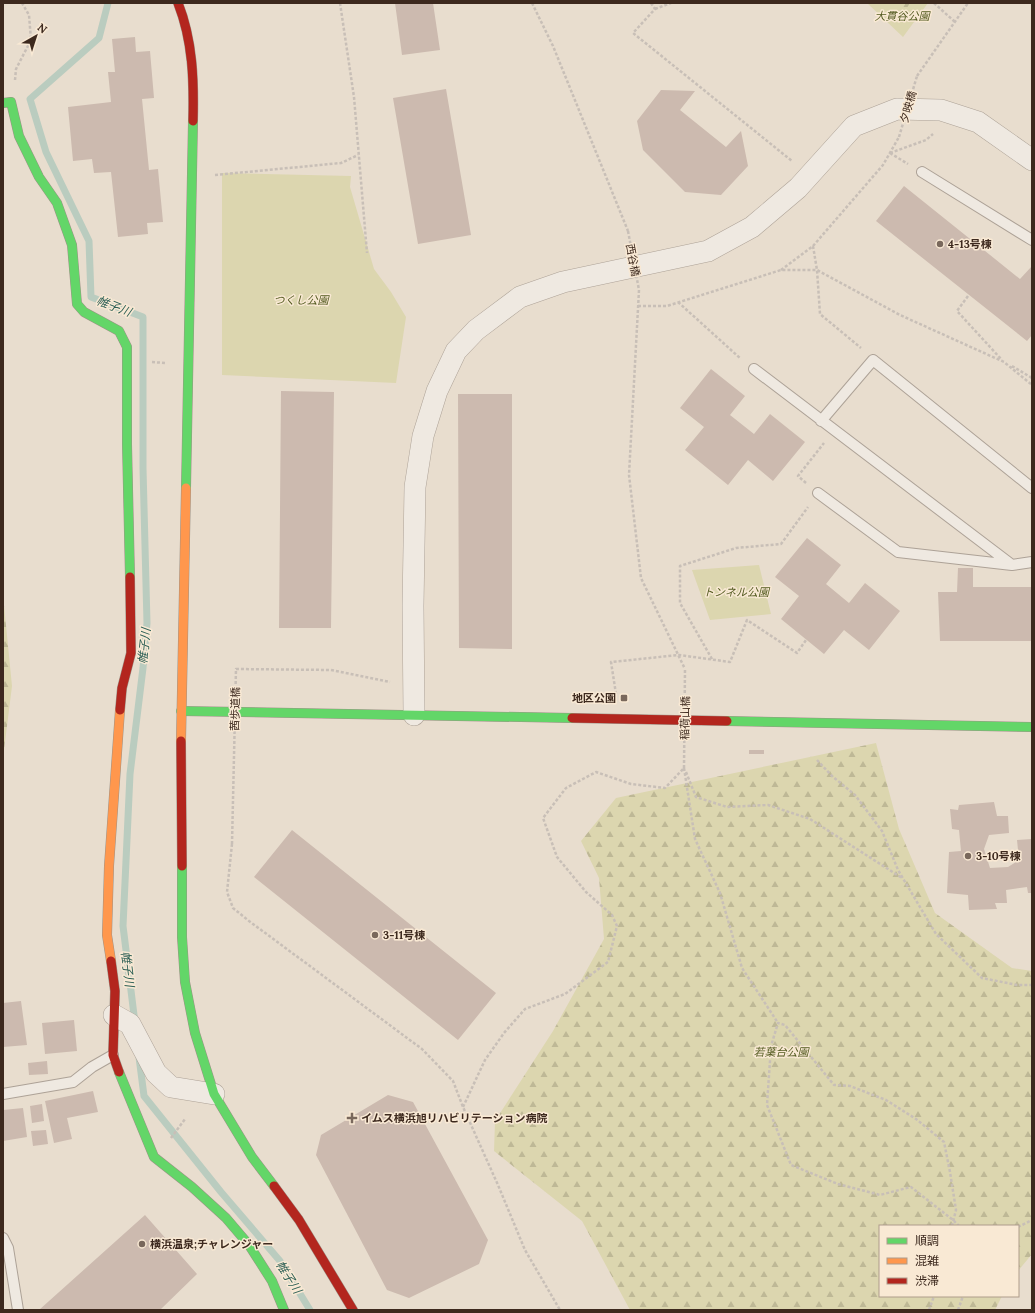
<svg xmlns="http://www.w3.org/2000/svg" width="1035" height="1313" font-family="Lora,'Noto Sans JP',serif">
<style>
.green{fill:#dcd6af}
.forest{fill:url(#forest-firs)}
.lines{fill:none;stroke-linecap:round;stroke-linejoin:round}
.stream{stroke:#baccbf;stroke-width:7}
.building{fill:#ccbaaf}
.lane-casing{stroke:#ada297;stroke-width:12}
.street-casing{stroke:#ada297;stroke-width:22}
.fast-casing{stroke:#9d9287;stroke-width:10}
.slow-casing{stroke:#9d9287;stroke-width:10}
.jam-casing{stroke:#9d9287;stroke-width:10}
.path{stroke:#c8bfb7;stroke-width:2.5;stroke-dasharray:3 2;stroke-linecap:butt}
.lane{stroke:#efe9e1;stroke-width:10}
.street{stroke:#efe9e1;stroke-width:21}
.fast{stroke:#63d668;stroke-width:9}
.slow{stroke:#ff974d;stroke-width:9}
.jam{stroke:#b3261e;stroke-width:9}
.path-bridge{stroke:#c8bfb7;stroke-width:2.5;stroke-dasharray:3 2;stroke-linecap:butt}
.poi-dot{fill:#79685c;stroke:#f9e9d4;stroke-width:1.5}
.labels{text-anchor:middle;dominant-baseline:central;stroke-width:3;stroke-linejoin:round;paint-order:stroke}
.park-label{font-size:11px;font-style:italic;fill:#555c22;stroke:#f9e9d4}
.street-label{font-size:11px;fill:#3d291e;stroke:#f9e9d4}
.poi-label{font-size:11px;font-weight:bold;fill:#3d291e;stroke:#f9e9d4;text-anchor:start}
.water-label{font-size:12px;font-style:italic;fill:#2c5f55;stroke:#f9e9d4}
</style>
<defs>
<pattern id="forest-firs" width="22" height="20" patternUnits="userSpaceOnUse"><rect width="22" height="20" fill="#dcd6af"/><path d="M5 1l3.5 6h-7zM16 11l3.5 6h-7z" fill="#beb896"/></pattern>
</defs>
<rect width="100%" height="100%" fill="#e8ddce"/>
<!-- green -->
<path class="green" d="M867,3H928L903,37Z
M222,173L351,176L350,187L374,269L391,292L406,317L396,383L222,375Z
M759,565L771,614L710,620L692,570Z"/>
<!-- forest -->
<path class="forest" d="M890,3H910L903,14Z
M3,595L12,686L3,758Z
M876,743L899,829L935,913L1012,968L1032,971V1254L1018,1271V1226H880V1296H1002L995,1310H630L582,1221L494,1151L495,1121L553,1031L604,939L599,878L581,841L616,798Z"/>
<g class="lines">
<!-- stream -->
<path class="stream" d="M108,3L99,38L30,99L46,152L89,241L91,297L143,317V468L147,623L143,668L130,774L123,926L135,1023
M139,1057L144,1096L221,1192L280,1261L310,1310"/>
</g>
<!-- building -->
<path class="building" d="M395,3H433L440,50L402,55Z
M135,37L136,52L150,51L154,98L142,99L149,170L158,169L163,222L147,223L148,234L118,237L111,172L94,173L92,159L73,161L68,107L111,102L108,72H115L112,39Z
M446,89L471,235L418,244L393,98Z
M661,90L695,91L680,110L726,147L741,131L748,166L721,195L685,192L643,150L637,121Z
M904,186L1020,279L1032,266V335L1027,341L876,221Z
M711,369L745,396L730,415L754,434L770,414L805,442L773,481L748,460L728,485L685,450L704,427L680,408Z
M281,391L334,392L331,628H279Z
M458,394H512V649L459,648Z
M807,538L841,565L826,584L849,603L865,583L900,611L869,650L844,630L824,654L781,619L799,596L775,577Z
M958,568H973V587H1032V641H940L938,592H957Z
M749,750H764V754H749Z
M994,802L997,816H1008L1009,833L989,835L984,849L990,868L1008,867L1019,860L1017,840L1032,839V893H1028L1027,887L1006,890L1007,903H995L997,909L969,910L968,895L947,893L949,852L961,851L959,830L952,829L950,809L958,810L959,805Z
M292,830L496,993L458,1040L254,877Z
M21,1001L27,1045L3,1047V1003Z
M74,1020L77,1051L45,1054L42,1023Z
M47,1061L48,1074L29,1075L28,1063Z
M93,1091L98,1112L67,1118L72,1139L54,1143L45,1101Z
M388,1095L413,1102L488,1240L479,1264L409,1298L387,1290L316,1155L321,1135Z
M42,1104L44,1121L32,1123L30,1106Z
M23,1108L27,1137L3,1141V1110Z
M46,1130L48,1144L33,1146L31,1131Z
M145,1215L197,1274L160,1310H39Z"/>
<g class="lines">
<defs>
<path id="lane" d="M922,172L1032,240
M754,369L1012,565L1032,562
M821,421L873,360L1032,488
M818,493L898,552L1012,565
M3,1094L73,1082L92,1067L113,1055
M3,1238L8,1248L18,1310"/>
<path id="street" d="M414,715L413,606L415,487L423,436L437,391L456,351L476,330L520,297L563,282L708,251L752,227L798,188L854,126L897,109L941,110L978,122L1032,160
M114,1015L130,1024L156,1073L171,1087L214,1094"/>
<path id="fast" d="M3,103L11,102L19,136L39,177L57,203L72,245L77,304L84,312L119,331L127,347V444L130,577
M186,488L193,121
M181,711L572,718
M727,721L1032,727
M182,866V937L185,982L195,1033L214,1094L252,1157L274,1186
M119,1072L154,1157L192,1187L226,1218L249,1245L272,1281L284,1310"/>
<path id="slow" d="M181,741L186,488
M111,961L107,935L109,866L120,710"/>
<path id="jam" d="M178,3C193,41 194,81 193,121
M120,710L122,688L131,653L130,577
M572,718L727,721
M181,741L182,866
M111,961L115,991L113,1055L119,1072
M274,1186L299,1220L353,1310"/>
</defs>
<!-- lane casing -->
<use href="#lane" class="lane-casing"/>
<!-- street casing -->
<use href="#street" class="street-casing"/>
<!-- fast casing -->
<use href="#fast" class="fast-casing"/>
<!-- slow casing -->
<use href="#slow" class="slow-casing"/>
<!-- jam casing -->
<use href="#jam" class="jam-casing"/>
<!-- path -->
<path class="path" d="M340,3L354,97L367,253
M532,3L553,46L628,231
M651,3L655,9L633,33L792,161
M934,3L955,22
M655,9L671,3
M917,76L968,3
M15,80L16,69L31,40L29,15L22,3
M890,153L926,140L933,134
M890,153L908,164
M215,175L341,163L358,155
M813,246L817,270L820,314L861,348
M781,270L813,246L883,165L899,137
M639,290L629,475L641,578L685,669
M968,296L957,311L1002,360
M678,302L741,359
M638,306H667L781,270H817L900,315L1004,362L1032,385
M152,362L165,363
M1012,366L1032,378
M806,483L798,476L824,443
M712,659L680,603V566L736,548L781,544L808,507
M331,670L390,682
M616,694L611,662L679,655L730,662L747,620L797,653L806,640
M817,760L832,776L855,795L882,831L898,870L936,934L982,978L1017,985H1032
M684,768L695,839L720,893L742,968L778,1023
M686,772L696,797L727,807L768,805L810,819L902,878
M232,844L227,892L233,908L249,921L422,1049L453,1081L463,1107L498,1185L525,1250L560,1310
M463,1107L485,1060L504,1033L525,1009L565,994L608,962L617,926L612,915L586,892L557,857L543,818L566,788L596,772L631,784L665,788L684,768
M171,1138L185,1119
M952,1226L956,1210L950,1172L944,1142L916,1119L886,1100L850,1086L834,1085L785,1025L778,1023L771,1046L767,1105L791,1165L838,1184L880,1195L911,1187L953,1220L959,1226
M1018,1227L1032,1220
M929,1310L934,1296
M958,1310L963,1296"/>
<!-- lane -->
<use href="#lane" class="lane"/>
<!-- street -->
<use href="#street" class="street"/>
<!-- fast -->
<use href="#fast" class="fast"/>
<!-- slow -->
<use href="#slow" class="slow"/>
<!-- jam -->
<use href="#jam" class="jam"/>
<!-- path-bridge -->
<path class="path-bridge" d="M899,137L917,76
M628,231L639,290
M684,768L685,669
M232,844L236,669L331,670"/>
</g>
<!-- markers -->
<g class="poi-dot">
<circle cx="940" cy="244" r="4"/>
<rect x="620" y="694" width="8" height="8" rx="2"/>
<circle cx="968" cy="856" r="4"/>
<circle cx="375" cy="935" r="4"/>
<path d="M350 1112h4v4h4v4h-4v4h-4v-4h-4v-4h4z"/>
<circle cx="142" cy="1244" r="4"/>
</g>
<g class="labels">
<!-- park labels -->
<g class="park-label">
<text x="902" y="16">大貫谷公園</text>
<text x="301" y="300">つくし公園</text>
<text x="736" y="592">トンネル公園</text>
<text x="781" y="1052">若葉台公園</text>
</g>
<!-- street labels -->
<g class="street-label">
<text transform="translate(908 107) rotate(-74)">夕映橋</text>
<text transform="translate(633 260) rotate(79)">西谷橋</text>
<text transform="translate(235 709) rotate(-89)">茜歩道橋</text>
<text transform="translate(685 718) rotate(-89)">稲荷山橋</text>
</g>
<!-- poi labels -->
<g class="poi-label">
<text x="948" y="244">4-13号棟</text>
<text x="616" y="698" text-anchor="end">地区公園</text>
<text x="976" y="856">3-10号棟</text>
<text x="383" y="935">3-11号棟</text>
<text x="361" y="1118">イムス横浜旭リハビリテーション病院</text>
<text x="150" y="1244">横浜温泉;チャレンジャー</text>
</g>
<!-- water labels -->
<g class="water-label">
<text transform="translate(114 306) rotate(21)">帷子川</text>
<text transform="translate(144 646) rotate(-84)">帷子川</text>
<text transform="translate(128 969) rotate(83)">帷子川</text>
<text transform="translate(289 1277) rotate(57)">帷子川</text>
</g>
</g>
<!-- border -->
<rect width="1035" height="1313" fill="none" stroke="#3d291e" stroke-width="8"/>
<!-- legend -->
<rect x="879" y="1225" width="140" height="72" fill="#f9e9d4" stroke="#ae9c8b"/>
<rect x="887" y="1238" width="20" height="6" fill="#63d668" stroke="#ae9c8b"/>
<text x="915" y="1245" font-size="12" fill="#3d291e">順調</text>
<rect x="887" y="1258" width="20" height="6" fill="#ff974d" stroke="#ae9c8b"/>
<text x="915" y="1265" font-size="12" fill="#3d291e">混雑</text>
<rect x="887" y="1278" width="20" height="6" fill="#b3261e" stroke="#ae9c8b"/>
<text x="915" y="1285" font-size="12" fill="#3d291e">渋滞</text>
<!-- north arrow -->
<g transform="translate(36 36) rotate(39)" stroke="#f9e9d4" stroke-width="3" paint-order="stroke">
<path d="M0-3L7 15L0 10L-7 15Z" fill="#3d291e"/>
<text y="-6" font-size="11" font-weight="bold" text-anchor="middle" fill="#3d291e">N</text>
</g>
</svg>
